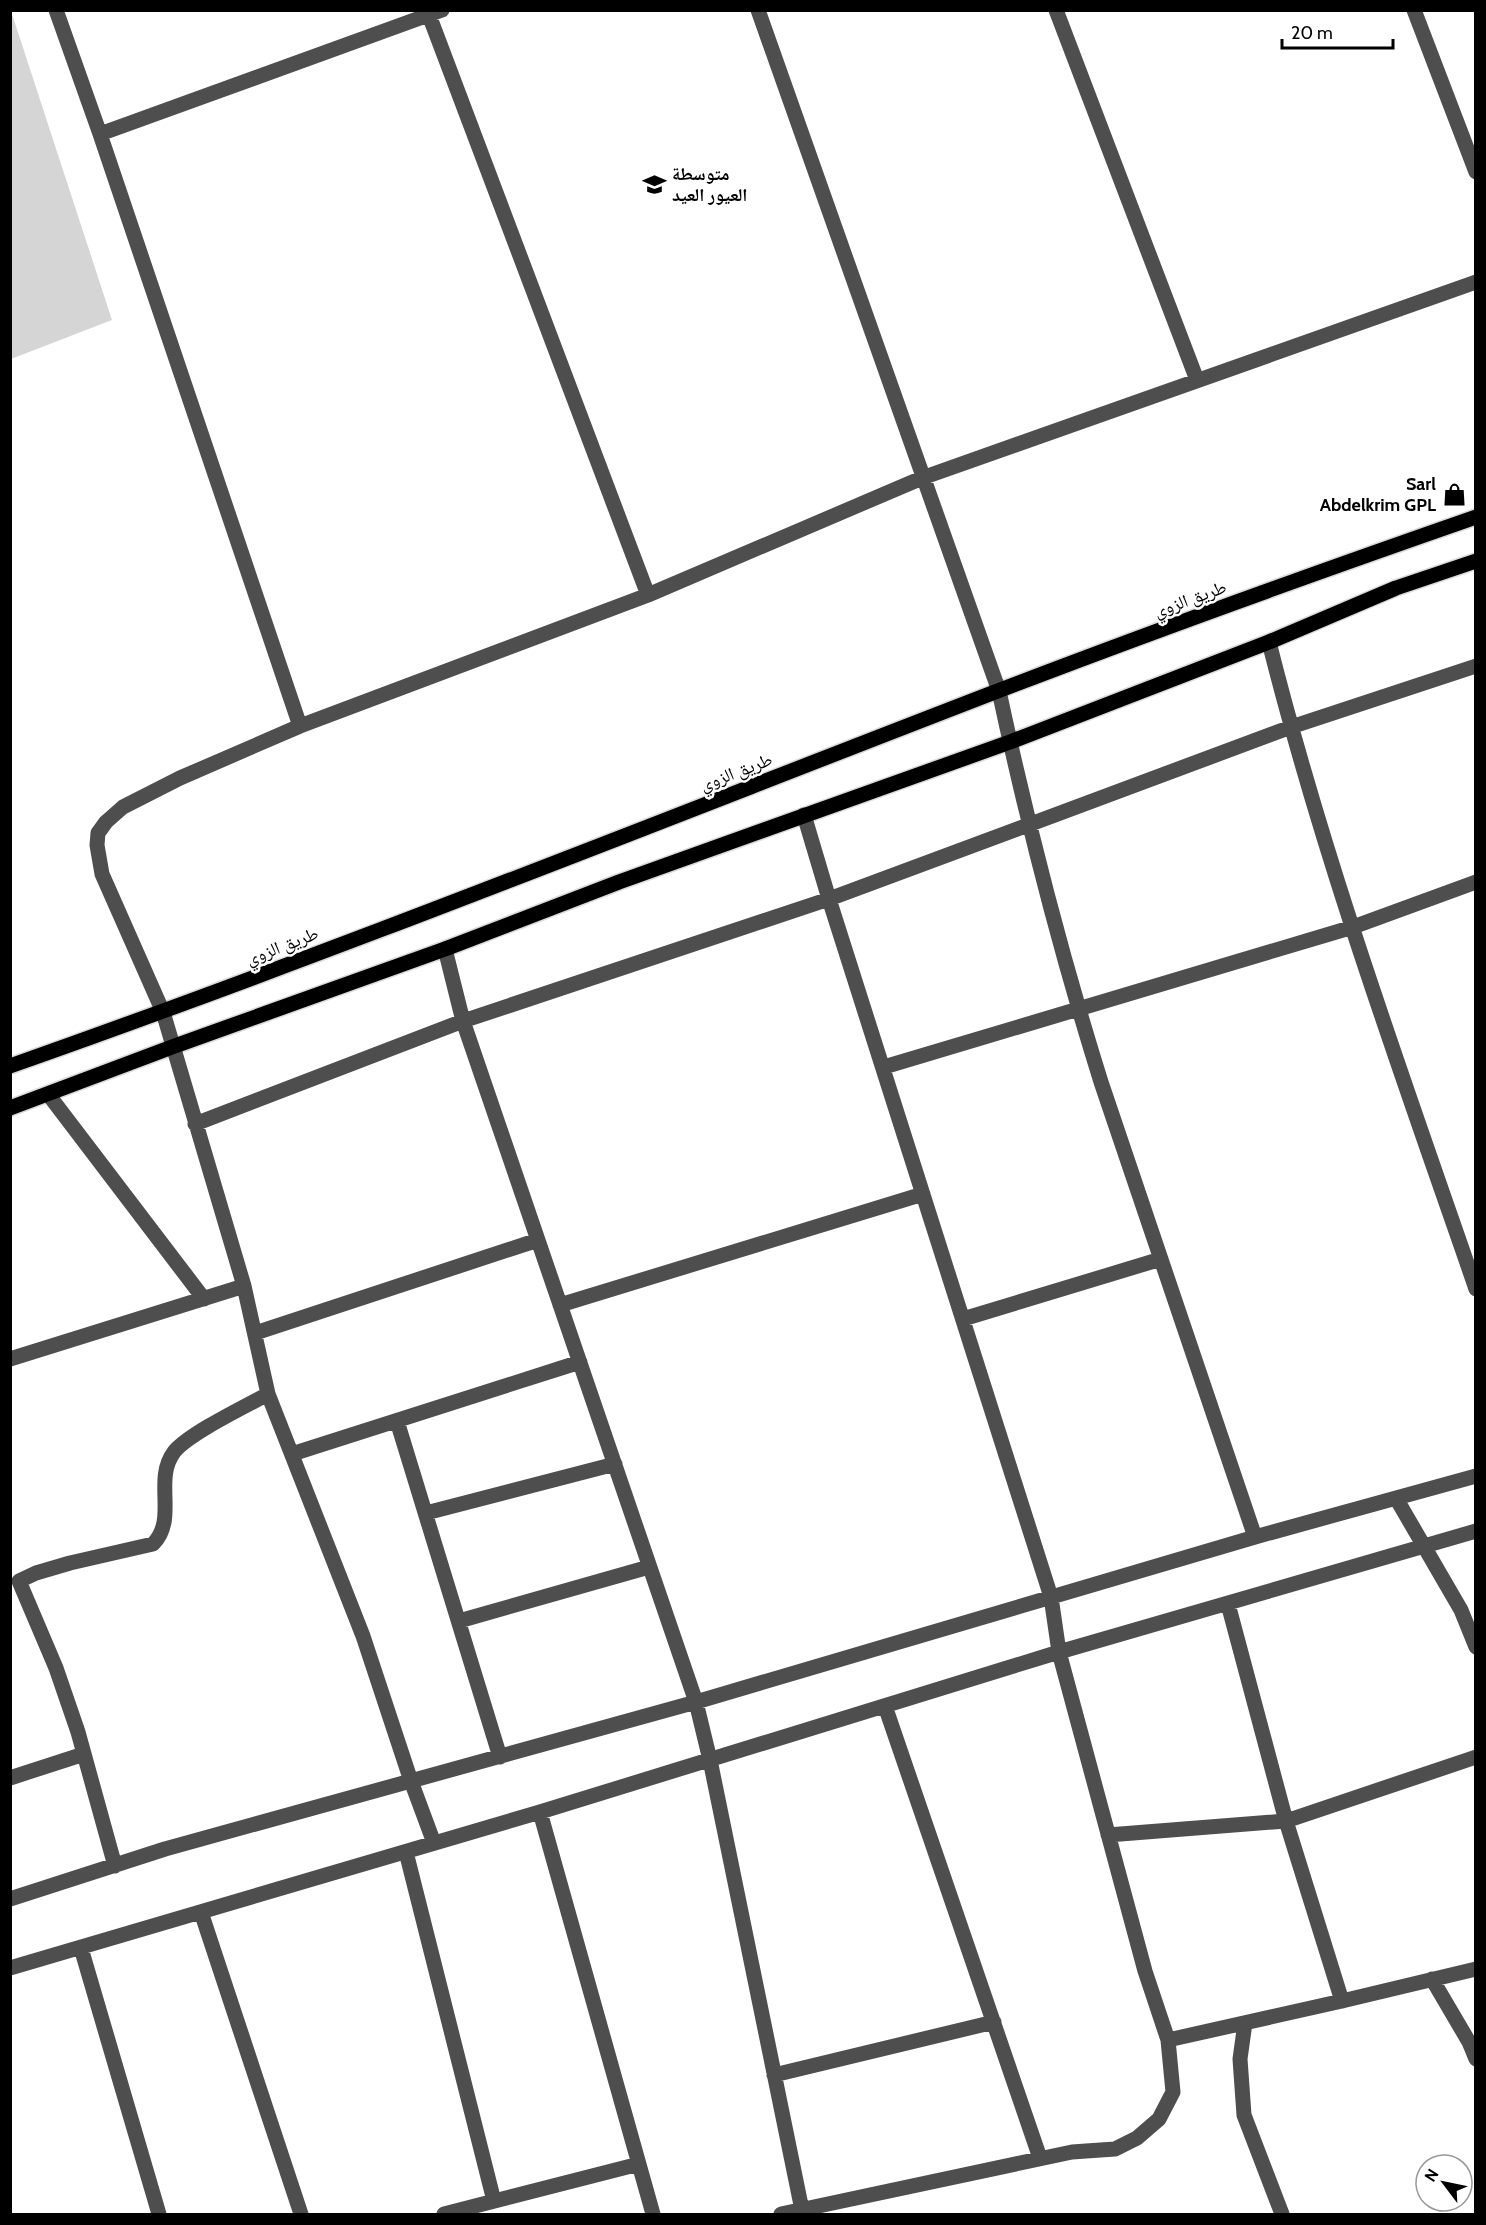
<svg xmlns="http://www.w3.org/2000/svg" width="1486" height="2225" font-family="Cabin,'Noto Naskh Arabic',sans-serif">
<style>
.green{fill:#d5d5d5}
.lines{fill:none;stroke-linecap:round;stroke-linejoin:round}
.major-casing{stroke:#dbdbdb;stroke-width:18}
.minor{stroke:#4e4e4e;stroke-width:15}
.major{stroke:#000;stroke-width:15}
.labels{text-anchor:middle;dominant-baseline:central;stroke-width:5;stroke-linejoin:round;paint-order:stroke}
.poi-label{font-size:18px;font-weight:bold;fill:#000;stroke:#fff;text-anchor:start}
.street-label{font-size:18px;fill:#000;stroke:#fff}
</style>
<rect width="100%" height="100%" fill="#fff"/>
<!-- green -->
<path class="green" d="M11,11L112,320L11,359H10Z"/>
<g class="lines">
<defs>
<path id="major" d="M10,1066C342,949 668,818 995,692C1154,631 1315,573 1476,517
M10,1108L172,1047L445,949L619,882L1010,742L1269,642L1396,588L1476,561"/>
</defs>
<!-- major casing -->
<use href="#major" class="major-casing"/>
<!-- minor -->
<path class="minor" d="M56,10L100,134L300,726
M758,10L999,691C1027,822 1061,954 1101,1082L1255,1537
M1056,10L1197,380
M1414,10L1476,172
M429,15L648,595
M100,134L442,10
M1269,642C1324,861 1402,1075 1476,1289
M445,949L463,1021L696,1702L710,1760L802,2210
M884,1067L1353,927L1476,882
M48,1094L204,1299
M195,1124L463,1021L829,899L1291,727L1476,666
M560,1305L923,1194
M963,1319L1161,1259
M255,1333L538,1240
M10,1359L244,1286
M397,1421L500,1757
M292,1454L580,1362
M1396,1498L1461,1610L1476,1647
M426,1513L615,1464
M1228,1604L1286,1821L1342,2001
M459,1621L649,1567
M885,1706L1040,2158
M10,1778L84,1754
M540,1812L653,2214
M1108,1835L1286,1821L1476,1757
M434,1843L411,1781L363,1636L268,1394L244,1286L163,1012L102,874L97,845L98,833L106,822L123,807L180,778L300,726L648,595L922,478L1476,282
M406,1852L494,2201
M115,1866L78,1732L56,1668L19,1581L36,1573L70,1563L153,1544C178,1519 153,1480 174,1452C188,1434 246,1406 268,1394
M10,1899L165,1849L696,1702L1255,1537L1476,1476
M201,1912L301,2214
M81,1948L159,2214
M10,1968L540,1812L1059,1652L1476,1531
M1432,1979L1469,2042L1476,2059
M1245,2023L1240,2059L1244,2115L1282,2214
M1168,2040L1342,2001L1476,1969
M774,2075L994,2022
M444,2214L639,2164
M781,2214L1072,2152L1115,2149L1137,2138L1159,2119L1173,2092L1168,2040L1145,1971L1059,1652L1051,1597L829,899L804,815"/>
<!-- major -->
<use href="#major" class="major"/>
</g>
<!-- icons -->
<defs>
<symbol id="school-bare" viewBox="-9 -9 18 18"><path d="M0-5L7-2L0 1L-7-2ZM-4 1L0 2.5L4 1V4Q0 6-4 4Z" fill="#000" stroke="#fff" stroke-width="2.5" paint-order="stroke"/></symbol>
<symbol id="shop-bare" viewBox="-9 -9 18 18"><path d="M-5-2.5h2.3a2.7 3.5 0 0 1 5.4 0H5L5.5 6h-11ZM-1.5-2.5h3a1.5 2.3 0 0 0-3 0Z" fill="#000" stroke="#fff" stroke-width="2.5" paint-order="stroke"/></symbol>
</defs>
<g fill-rule="evenodd">
<use href="#school-bare" x="638" y="168" width="33" height="33"/>
<use href="#shop-bare" x="1438" y="478" width="33" height="33"/>
</g>
<g class="labels">
<!-- poi labels -->
<g class="poi-label">
<text x="672" y="174">متوسطة<tspan x="672" dy="21">العيور العيد</tspan></text>
<text x="1436" y="484" text-anchor="end">Sarl<tspan x="1436" dy="21">Abdelkrim GPL</tspan></text>
</g>
<!-- street labels -->
<g class="street-label">
<text transform="translate(1190 599) rotate(-20)">طريق الزوي</text>
<text transform="translate(736 772) rotate(-21)">طريق الزوي</text>
<text transform="translate(282 946) rotate(-21)">طريق الزوي</text>
</g>
</g>
<!-- border -->
<rect width="1486" height="2225" fill="none" stroke="#000000" stroke-width="24"/>
<!-- north arrow -->
<g transform="translate(1444 2183) rotate(302)"><circle r="28" fill="#ffffff" stroke="#999999" stroke-width="1.5"/>
<path d="M0-4.5L10 22L0 15L-10 22Z" fill="#000000"/>
<text y="-9" font-size="16" font-weight="bold" text-anchor="middle" fill="#000000">N</text>
</g>
<!-- scale -->
<path d="M1282 39v9h111v-9" fill="none" stroke="#000000" stroke-width="3"/>
<text x="1291" y="39" font-size="18" fill="#000000" stroke="#ffffff" stroke-width="4.5" paint-order="stroke">20 m</text>
</svg>
